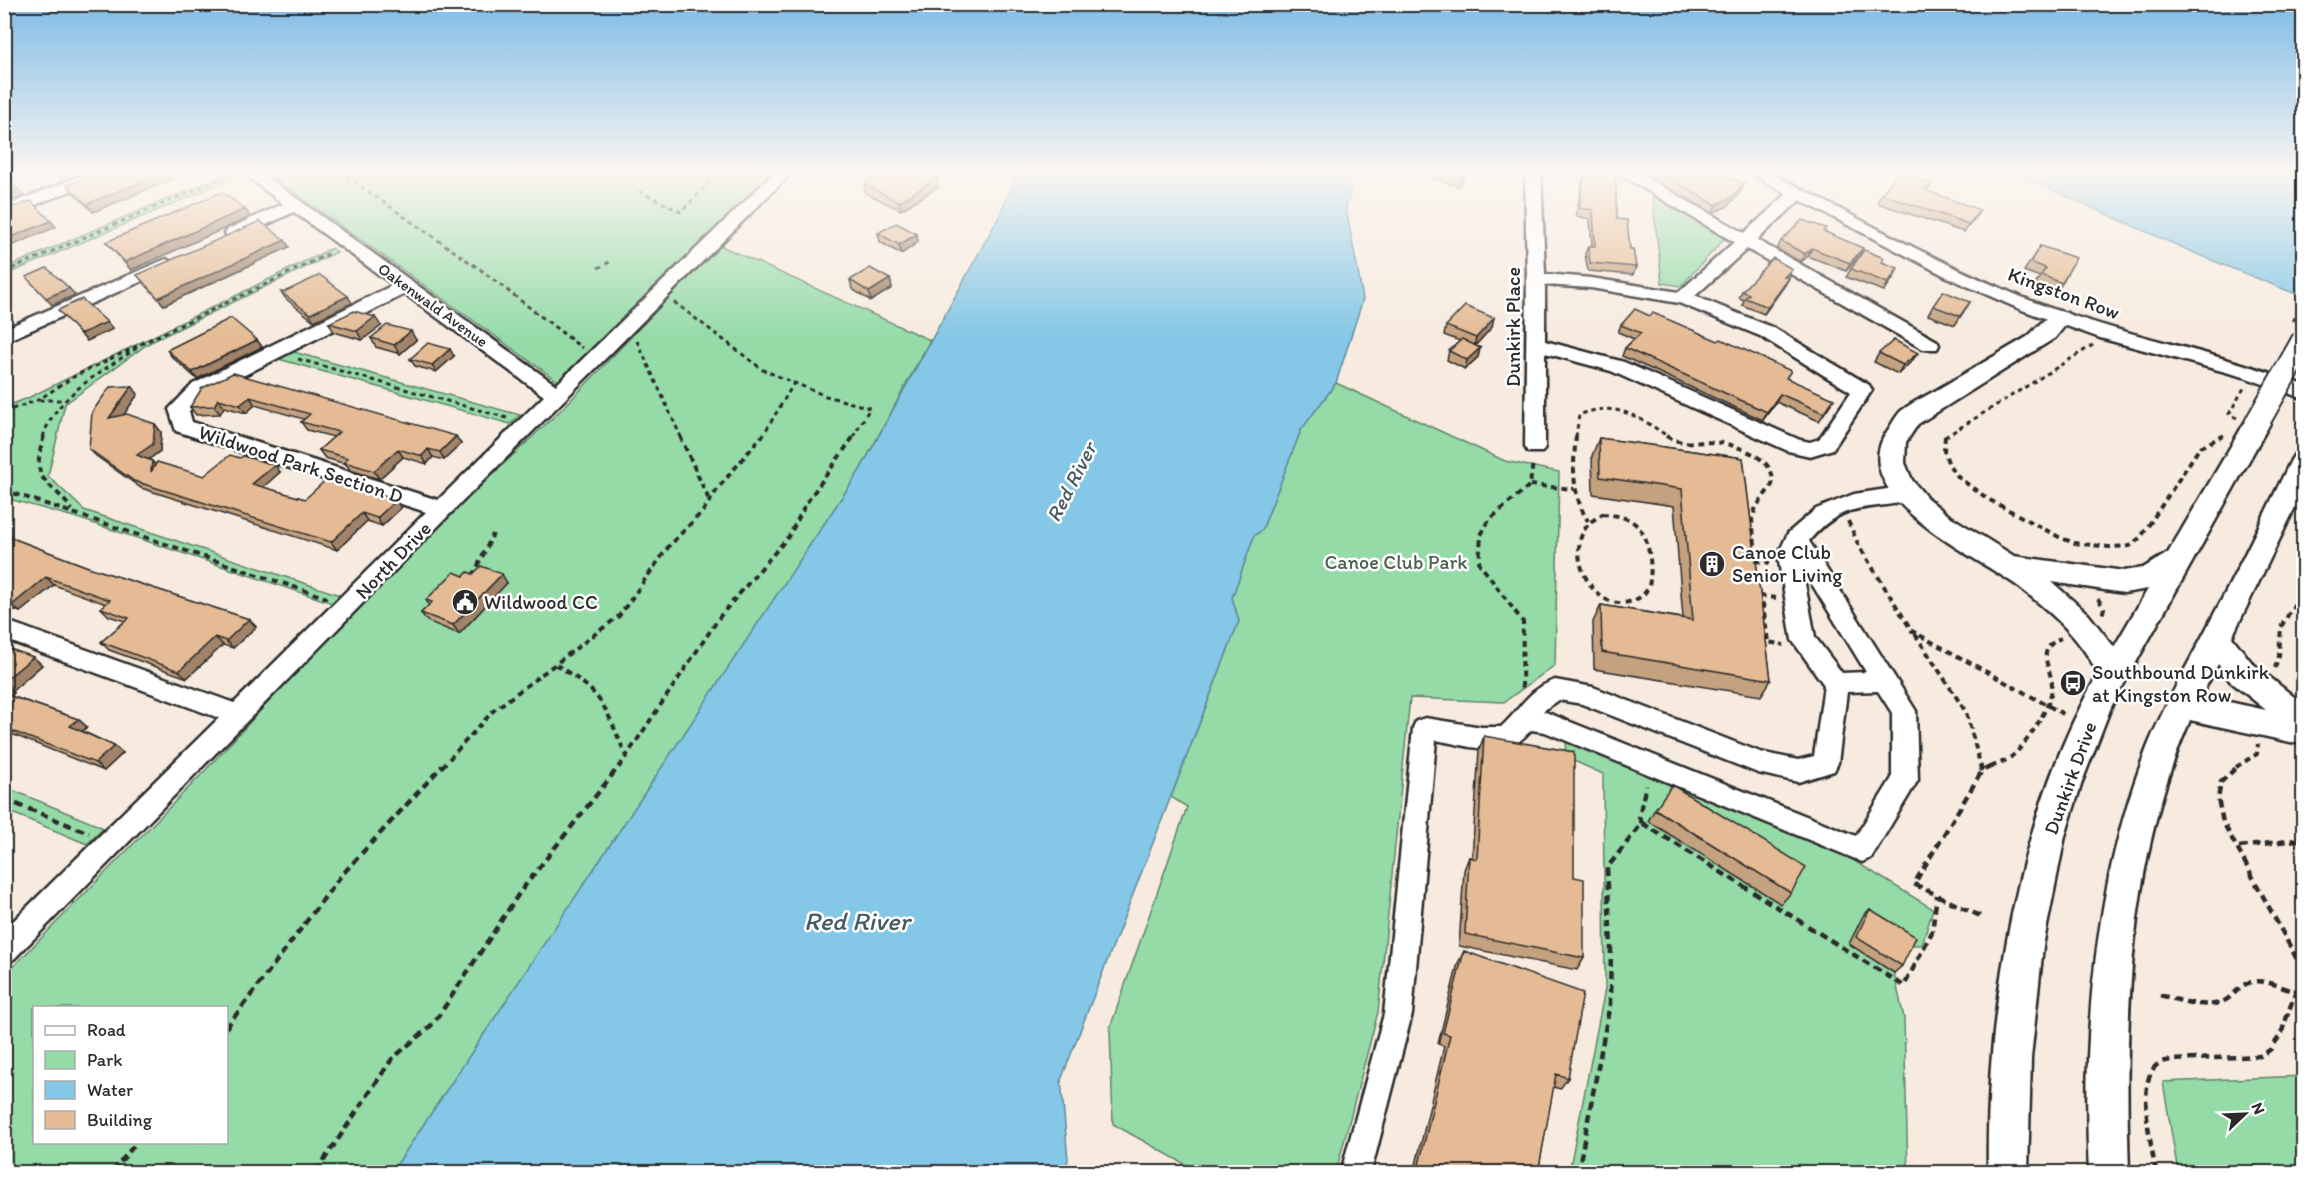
<svg xmlns="http://www.w3.org/2000/svg" width="2308" height="1177" font-family="Itim,sans-serif">
<style>
.green{fill:#95dba8;stroke:#60836a;stroke-width:1.5;fill-rule:evenodd}
.water{fill:#84c7e6;stroke:#60899b;stroke-width:1.5}
.lines{fill:none;stroke-linecap:round;stroke-linejoin:round}
.minor-casing{stroke:#2b2b2b;stroke-width:5}
.major-casing{stroke:#2b2b2b;stroke-width:5}
.path-far2{stroke:#2b2b2b;stroke-width:3;stroke-dasharray:4.5 4;stroke-linecap:butt}
.path-far1{stroke:#2b2b2b;stroke-width:4;stroke-dasharray:6 4.5;stroke-linecap:butt}
.path{stroke:#2b2b2b;stroke-width:4.5;stroke-dasharray:8 5;stroke-linecap:butt}
.minor{fill:#fff;fill-rule:evenodd}
.major{fill:#fff;fill-rule:evenodd}
.major-bridge-casing{stroke:#2b2b2b;stroke-width:27;stroke-linecap:butt}
.path-bridge{stroke:#2b2b2b;stroke-width:3;stroke-dasharray:4.5 4;stroke-linecap:butt}
.major-bridge{stroke:#fff;stroke-width:23}
.wall{fill:#c4a17f;stroke:#2b2b2b;stroke-width:1.5}
.shaded-wall{fill:#a08368;stroke:#2b2b2b;stroke-width:1.5}
.building{fill:#e4bb94;stroke:#2b2b2b;stroke-width:1.5}
.labels{text-anchor:middle;dominant-baseline:central;stroke-width:5;stroke-linejoin:round;paint-order:stroke}
.far-street-label{font-size:16px;fill:#2b2b2b;stroke:#fff}
.street-label{font-size:20px;fill:#2b2b2b;stroke:#fff}
.poi-label{font-size:20px;fill:#2b2b2b;stroke:#fff;text-anchor:start}
.park-label{font-size:20px;fill:#4b6050;stroke:#fff}
.water-label{font-size:21px;font-style:italic;fill:#465a63;stroke:#fff}
.near-water-label{font-size:26px;font-style:italic;fill:#465a63;stroke:#fff}
</style>
<rect width="100%" height="100%" fill="#f7ebdf"/>
<filter id="ink" filterUnits="userSpaceOnUse"><feTurbulence type="fractalNoise" baseFrequency=".0167" numOctaves="2"/><feDisplacementMap in="SourceGraphic" scale="12" xChannelSelector="R" yChannelSelector="G"/><feConvolveMatrix kernelMatrix="1 2 1 2 8 2 1 2 1" color-interpolation-filters="sRGB"/></filter>
<g filter="url(#ink)">
<!-- green -->
<path class="green" d="M230,172L236,177L5,275V268Z
M266,172H784L712,242L559,382Z
M1652,193L1727,236L1681,286L1662,283Z
M719,245L930,340L860,470L392,1172H5L4,976L201,775L382,579L566,405ZM34,1008H226V1142H34Z
M332,248L337,252L149,343L65,404L48,476L84,510L340,595L332,603L74,517L5,498V407L28,398Z
M283,349L520,415L510,424L268,356Z
M1336,383L1505,461L1559,472L1555,665L1504,702L1410,698L1378,1012L1336,1172H1199L1113,1124L1110,1028L1187,807L1171,797L1239,621L1232,598L1254,536L1262,530L1301,430Z
M1569,735L1848,857L1933,909L1922,945H1908L1894,973L1904,1018L1908,1172H1569L1605,989L1603,774L1563,756Z
M4,787H5L104,828L87,844L5,810Z
M2303,1076V1172H2178L2163,1082Z"/>
<!-- water -->
<path class="water" d="M1018,172H1349L1350,193L1346,208L1363,299L1336,383L1301,430L1262,530L1254,536L1232,598L1239,621L1061,1080L1068,1160L1064,1172H392L860,470L998,218Z
M2011,172H2303V297L2199,255Z"/>
<g class="lines">
<defs>
<path id="minor" d="M92,172H114L112,175L4,217V206Z
M242,172H260L556,385L775,172H792L450,514L14,959L4,963V930L219,718L4,639V620L234,703L426,512L176,431L169,409L193,384L393,285L294,212L240,237H228L225,233L228,229L283,204ZM405,294L544,396L438,500L192,422L189,411L207,394Z
M1525,172H1541L1545,274L1591,278L1679,292L1734,242L1616,172H1636L1744,233L1787,194L1749,172H1769C1856,217 1943,266 2034,302C2122,336 2216,351 2304,385V399L2244,377L2100,338L2022,310L1951,279L1800,200L1757,240L1937,341L1939,345L1937,349H1923L1747,249L1695,296L1774,328L1869,385L1872,390L1833,449L1810,456L1788,451L1611,371L1545,353V447L1542,452H1528L1525,447L1527,279ZM1545,285L1591,288L1679,303L1760,336L1851,392L1819,439L1810,442L1800,440L1624,362L1545,341Z
M166,259L175,264L172,268L4,342V329Z
M1907,486L1914,489L1918,494L1914,499C1869,513 1846,497 1809,541L1916,711L1918,780L1871,858L1862,862L1853,858L1545,732L1531,730C1526,735 1520,742 1513,745C1492,755 1458,744 1436,740L1412,1014L1371,1172H1341L1384,1014L1413,728L1416,721L1425,718L1482,727H1501C1521,709 1528,689 1555,680L1593,687L1760,752L1798,760L1814,756L1824,685L1792,640L1778,555L1788,533L1816,509L1854,494ZM1802,568L1866,672L1842,673L1815,637ZM1878,691L1892,713V778L1856,836L1543,711L1559,700L1582,704L1758,773L1798,782L1834,771L1838,763L1847,692Z"/>
<path id="major" d="M2059,311L2067,313L2071,318L2055,338L1918,424L1906,442L1905,463L1912,480L1927,498L1948,515L2014,556L2124,571L2143,568L2168,553L2248,417L2257,414L2266,417L2270,423L2111,707L2082,782L2065,836L2043,946L2031,1058L2028,1172H1988C1985,1012 2018,813 2098,674C2081,638 2050,611 2019,587C1979,557 1841,497 1888,430C1892,424 1896,416 1901,411C1913,402 1928,395 1940,388C1969,371 1998,354 2027,337C2038,328 2046,314 2059,311ZM2052,582L2124,593L2148,589L2114,647L2088,614Z
M2304,451V489L2232,637L2252,663L2304,705V745L2190,720C2128,862 2124,1019 2129,1172H2089C2082,1032 2095,880 2147,748C2165,703 2190,661 2212,618C2240,566 2265,513 2291,460L2295,454ZM2218,664L2230,681L2266,710L2201,696Z"/>
</defs>
<!-- minor casing -->
<use href="#minor" class="minor-casing"/>
<!-- major casing -->
<use href="#major" class="major-casing"/>
<!-- path-far2 -->
<path class="path-far2" d="M340,172L481,270L582,348
M639,191L681,212L706,186L712,172
M598,268L610,262
M4,272L232,174
M674,302L763,370L826,396L870,408L853,437
M637,341L681,437
M298,359L507,418
M39,400H64
M4,412L38,400L75,376L332,252
M2237,418L2229,414L2244,388
M43,437C56,394 104,371 138,347
M762,437L794,383
M1576,437L1579,415C1616,400 1639,417 1669,437
M1945,437L2093,345
M2220,437L2224,435"/>
<!-- path-far1 -->
<path class="path-far1" d="M44,436C29,485 49,477 72,510
M680,436L709,500
M1576,436C1573,466 1571,494 1588,521
M1666,436C1684,447 1702,440 1722,443C1741,447 1778,460 1772,485L1756,507L1752,520L1757,561L1770,563
M1945,436L1944,451L1949,465L1959,478L1988,499L2059,537L2074,543L2109,547L2130,546L2141,537L2200,447L2223,436
M1530,485L1574,489
M4,490L327,598
M1602,514C1613,515 1625,516 1634,523C1650,535 1653,568 1649,586C1645,595 1640,598 1632,601C1594,615 1564,554 1587,526C1591,521 1597,518 1602,514Z
M1848,521L1859,546L1912,631L2067,716
M473,576L493,534
M1776,598L1762,596L1768,642L1784,645
M2098,599L2104,608L2102,616
M1915,634L1966,712L1981,767
M556,665C604,693 605,707 626,756
M2275,668L2279,656L2281,627L2304,588
M1522,688L1523,622L1479,563L1481,535L1489,520L1530,485L1533,462
M442,767L493,711L619,616L669,546L703,511L719,487L762,436
M619,767L721,615L789,536L807,502L854,436
M1991,767C1997,764 2006,761 2011,757C2026,745 2053,705 2052,685C2051,666 2034,650 2061,638
M2236,767L2257,754L2258,744"/>
<!-- path -->
<path class="path" d="M1980,765L1982,771
M4,799L89,833
M1642,823L1904,986L1932,932L1937,895
M2239,847L2304,839
M1980,916L1914,884L1982,771L1994,765
M2160,995C2179,1000 2200,1008 2219,1003C2229,1000 2234,993 2241,987C2257,974 2278,986 2294,992
M226,1028L340,877L443,765
M112,1172L137,1142
M316,1172L392,1059L434,1023L520,892L620,765
M1578,1172L1610,1004L1611,946L1607,868L1642,823L1639,817L1646,785
M2156,1172C2152,1149 2135,1079 2158,1064C2161,1061 2167,1061 2171,1060L2261,1056L2271,1049L2281,1034L2299,981V963L2223,822L2218,799L2221,782L2239,765"/>
<!-- minor -->
<use href="#minor" class="minor"/>
<!-- major -->
<use href="#major" class="major"/>
<defs>
<path id="major-bridge" d="M2257,423L2304,340"/>
</defs>
<!-- major-bridge casing -->
<use href="#major-bridge" class="major-bridge-casing"/>
<!-- path-bridge -->
<path class="path-bridge" d="M2293,321L2304,303"/>
<!-- major-bridge -->
<use href="#major-bridge" class="major-bridge"/>
</g>
<!-- wall -->
<path class="wall" d="M101,172H189L93,212L73,192L67,185Z
M1436,172H1467L1459,186L1434,179Z
M1584,172H1615L1617,219L1636,267L1633,275L1588,271L1585,254L1588,246H1592L1590,219L1576,216Z
M1640,172H1712L1744,183L1741,191L1728,206L1713,213Z
M1932,183L1927,191L1975,218L1964,232L1877,203L1881,194Z
M864,184L938,187L901,210L865,193Z
M250,217L131,270L106,242Z
M1824,231L1859,256L1846,271L1808,256L1801,262L1777,249L1781,241Z
M878,233L918,242L901,254L880,242Z
M285,240L289,247L164,305L137,275Z
M2040,246L2062,283L2057,292L2035,284L2040,277L2024,271Z
M1882,262L1894,277L1884,291L1846,277L1851,269Z
M1789,275L1787,278H1789L1785,285L1764,314L1742,305L1744,300L1739,298L1742,291Z
M890,279L892,288L871,301L852,289L850,280Z
M281,292L352,303L314,321L286,299Z
M1970,302L1955,325L1928,315L1933,306Z
M329,323L381,326L362,340L334,332Z
M1621,325L1787,379L1834,399L1819,421L1776,402L1763,420L1622,356L1625,348L1634,339L1618,332Z
M1446,326L1492,327L1475,346L1480,348L1478,357L1465,369L1447,360L1449,351L1460,341L1444,335Z
M371,338L416,340L400,354L376,347Z
M257,340L262,347L197,379L172,357L167,350Z
M1879,353L1912,361L1898,374L1874,362Z
M454,356L436,372L415,366L410,359Z
M233,373L461,444L444,460L433,457L427,464L403,457L379,479L350,470L346,464L325,458L319,450L334,437L307,430L301,422L304,419L255,405L246,413L224,407L220,414L196,415L190,407Z
M138,394L123,415L155,424L161,432L160,451L149,459L156,465L204,476L280,472L263,487L305,499L401,508L382,526L367,521L337,550L141,488L96,456L89,449Z
M1599,438L1743,458L1771,680L1761,696L1594,669L1593,622L1601,605L1683,618L1674,506L1593,494L1592,456Z
M4,535L88,567L249,619L256,627L233,648L223,645L187,678L109,650L101,642L125,621L109,616L101,608L106,604L54,585L20,612L4,607Z
M473,574L507,583L459,634L427,621L421,613L429,605L426,600L464,576Z
M4,647L33,657L42,665L12,691L14,693L11,696L78,719L87,727L82,731L114,746L123,753L104,771L4,731Z
M1484,736L1574,877L1584,958L1577,970L1459,946L1464,870L1469,857L1472,858L1479,750Z
M1655,809L1791,893L1781,904L1648,821Z
M1870,909L1902,966L1894,973L1849,944L1863,916Z
M1464,951L1568,1078L1560,1089L1553,1087L1538,1173H1414L1444,1046L1438,1044L1458,963Z"/>
<!-- shaded-wall -->
<path class="shaded-wall" d="M60,172H86L62,181L56,173Z
M165,172H189L93,212L87,204Z
M1464,172H1467L1459,186L1461,177Z
M937,178L938,187L901,210L899,202Z
M1744,183L1741,191L1728,206L1713,213L1716,205Z
M19,190L24,196L4,204V196Z
M245,209L250,217L131,270L125,262Z
M1980,210L1975,218L1964,232L1969,224Z
M51,221L56,227L4,249V240Z
M917,234L918,242L901,254L899,245Z
M285,240L289,247L164,305L158,298Z
M1812,248L1808,256L1801,262L1805,254Z
M1863,248L1859,256L1846,271L1850,263Z
M1898,268L1894,277L1884,291L1888,283Z
M1792,269L1789,275L1781,284L1784,277Z
M1789,278L1785,285L1764,314L1768,307Z
M890,279L892,288L871,301L869,292Z
M69,288L75,295L52,305L46,298Z
M348,296L352,303L314,321L310,314Z
M4,306L10,312L4,315Z
M375,317L381,326L362,340L357,331Z
M1494,318L1492,327L1474,347L1476,338Z
M107,322L113,329L87,341L80,334Z
M411,331L416,340L400,354L394,345Z
M257,340L262,347L197,379L192,372Z
M1480,348L1478,357L1465,369L1467,360Z
M450,349L454,356L436,372L432,365Z
M4,352L10,358L4,361Z
M1918,353L1912,361L1898,374L1903,365Z
M132,386L138,394L116,426L109,418Z
M1780,394L1776,402L1763,420L1767,412Z
M250,397L255,405L246,413L240,405Z
M218,399L224,407L220,414L214,406Z
M155,424L161,432L160,451L144,463L137,455Z
M456,436L461,444L444,460L440,452Z
M398,449L403,457L379,479L374,471Z
M428,449L433,457L427,464L422,456Z
M152,461L158,468L151,472Z
M275,465L280,472L258,492L252,484Z
M396,500L401,508L382,526L377,518Z
M362,513L367,521L337,550L331,542Z
M502,574L507,583L459,634L453,625Z
M46,577L54,585L20,612L12,605Z
M249,619L256,627L233,648L226,641Z
M215,637L223,645L187,678L179,671Z
M33,657L42,665L12,691L14,693L7,699L4,697V681Z
M78,719L87,727L79,734L70,726Z
M114,746L123,753L104,771L95,763Z"/>
<!-- building -->
<path class="building" d="M101,172H165L87,204L67,185Z
M884,172H924L937,178L899,202L864,184Z
M1440,172H1464L1461,177Z
M1585,172H1615L1617,219L1627,220L1630,249H1633L1636,267L1590,263L1588,246H1595L1593,210L1579,208Z
M1657,172H1712L1744,183L1731,198L1716,205Z
M1899,172L1932,183L1925,190L1980,210L1969,224L1881,194Z
M4,176L19,190L4,196Z
M222,192L245,209L125,262L106,242Z
M31,201L51,221L4,240V210Z
M1802,220L1826,228L1823,231L1863,248L1850,263L1812,248L1805,254L1781,241Z
M260,221L285,240L158,298L137,275Z
M896,223L917,234L899,245L878,233Z
M2040,246L2076,258L2062,283L2041,275L2046,268L2030,262Z
M1864,250L1884,258L1882,262L1898,268L1888,283L1851,269Z
M1773,258L1792,269L1784,277L1789,278L1768,307L1745,298L1749,294L1742,291Z
M47,268L69,288L46,298L26,277Z
M870,268L890,279L869,292L850,280Z
M320,275L348,296L310,314L281,292H284Z
M1943,291L1970,302L1960,316L1933,306Z
M82,299L107,322L80,334L58,310Z
M1465,306L1494,318L1476,338L1446,326Z
M1635,309L1650,316L1653,313L1718,341L1721,339L1791,371L1786,378L1834,399L1824,413L1780,394L1767,412L1625,348L1641,333L1621,325Z
M354,311L375,317L357,331L329,323Z
M231,318L257,340L192,372L167,350Z
M387,325L411,331L394,345L371,338Z
M1462,339L1480,348L1467,360L1449,351Z
M1894,340L1918,353L1903,365L1879,353Z
M428,343L450,349L432,365L410,359Z
M233,373L456,436L440,452L428,449L422,456L398,449L374,471L344,462L348,458L319,450L339,432L301,422L310,414L250,397L240,405L218,399L214,406L190,407L202,388Z
M132,386L109,418L127,414L155,424L153,444L137,455L152,461L151,472L157,462L204,476L230,455L240,458L243,456L275,465L252,484L305,499L329,477L396,500L377,518L362,513L331,542L134,481L89,449L92,412L110,387Z
M1599,438L1743,458L1771,680L1602,652L1601,605L1693,620L1682,489L1600,477Z
M4,535L88,567L249,619L226,641L215,637L179,671L101,642L129,618L101,608L110,600L46,577L12,605L4,602Z
M481,566L502,574L453,625L421,613L432,602L426,600L454,572L464,576L468,572L473,574Z
M4,647L33,657L4,681Z
M4,694L78,719L70,726L114,746L95,763L4,728Z
M1484,736L1574,752V877L1584,879V958L1465,934L1469,857L1477,859Z
M1672,785L1806,867L1791,893L1655,809Z
M1870,909L1916,937L1902,966L1856,937Z
M1464,951L1583,993L1568,1078L1556,1074L1538,1173H1417L1450,1035L1443,1033Z"/>
</g>
<!-- sky -->
<linearGradient id="sky" x2="0" y2="1"><stop stop-color="#80bce7"/><stop offset="0.51" stop-color="#fbf6f1"/><stop offset="1" stop-color="#fbf6f1" stop-opacity="0"/></linearGradient>
<rect width="2308" height="337" fill="url(#sky)"/>
<!-- icons -->
<defs>
<symbol id="building-disc" viewBox="-11 -11 22 22"><circle r="9.5" fill="#2b2b2b" stroke="#fff"/><path d="M-4-6H4V6H1V3H-1V6H-4ZM-2.5-4.3h1.7v1.8h-1.7ZM.8-4.3h1.7v1.8H.8ZM-2.5-1h1.7V.8h-1.7ZM.8-1h1.7V.8H.8Z" fill="#fff"/></symbol>
<symbol id="civic-disc" viewBox="-11 -11 22 22"><circle r="9.5" fill="#2b2b2b" stroke="#fff"/><path d="M-.6-6.5H3V-4.5H.6V-3L4-1V1h2V6H-6V1h2V-1L-.6-3ZM-1.2 2.5V6h2.4V2.5Z" fill="#fff"/></symbol>
<symbol id="bus-disc" viewBox="-11 -11 22 22"><circle r="9.5" fill="#2b2b2b" stroke="#fff"/><path d="M-5-6H5V4H4V6H2V4H-2V6H-4V4H-5ZM-3.5-4V0h7V-4ZM-3.5 1.2v1.5H-2V1.2ZM2 1.2v1.5H3.5V1.2Z" fill="#fff"/></symbol>
</defs>
<g fill-rule="evenodd">
<use href="#building-disc" x="1697" y="549" width="30" height="30"/>
<use href="#civic-disc" x="450" y="587" width="30" height="30"/>
<use href="#bus-disc" x="2058" y="668" width="30" height="30"/>
</g>
<g class="labels">
<!-- far-street labels -->
<g class="far-street-label">
<text transform="translate(433 305) rotate(36)">Oakenwald Avenue</text>
</g>
<!-- street labels -->
<g class="street-label">
<text transform="translate(2064 293) rotate(20)">Kingston Row</text>
<text transform="translate(1513 327) rotate(-90)">Dunkirk Place</text>
<text transform="translate(301 464) rotate(18)">Wildwood Park Section D</text>
<text transform="translate(393 560) rotate(-46)">North Drive</text>
<text transform="translate(2070 778) rotate(-70)">Dunkirk Drive</text>
</g>
<!-- poi labels -->
<g class="poi-label">
<text x="1732" y="552">Canoe Club<tspan x="1732" dy="23">Senior Living</tspan></text>
<text x="484" y="602">Wildwood CC</text>
<text x="2092" y="672">Southbound Dunkirk<tspan x="2092" dy="23">at Kingston Row</tspan></text>
</g>
<!-- park labels -->
<g class="park-label">
<text x="1396" y="562">Canoe Club Park</text>
</g>
<!-- water labels -->
<g class="water-label">
<text transform="translate(1071 482) rotate(-63)">Red River</text>
</g>
<!-- near-water labels -->
<g class="near-water-label">
<text x="857" y="921">Red River</text>
</g>
</g>
<!-- margin -->
<rect width="2308" height="1177" fill="none" stroke="#fff" stroke-width="24"/>
<rect x="12" y="12" width="2284" height="1153" fill="none" stroke="#2b2b2b" stroke-width="2" filter="url(#ink)"/>
<!-- legend -->
<rect x="33" y="1006" width="195" height="138" fill="#ffffff" stroke="#aaaaaa" stroke-width="1.5"/>
<rect x="45" y="1026" width="30" height="9" fill="#ffffff" stroke="#aaaaaa" stroke-width="1.5"/>
<text x="87" y="1036" font-size="18" fill="#2b2b2b">Road</text>
<rect x="45" y="1051" width="30" height="18" fill="#95dba8" stroke="#aaaaaa" stroke-width="1.5"/>
<text x="87" y="1066" font-size="18" fill="#2b2b2b">Park</text>
<rect x="45" y="1081" width="30" height="18" fill="#84c7e6" stroke="#aaaaaa" stroke-width="1.5"/>
<text x="87" y="1096" font-size="18" fill="#2b2b2b">Water</text>
<rect x="45" y="1111" width="30" height="18" fill="#e4bb94" stroke="#aaaaaa" stroke-width="1.5"/>
<text x="87" y="1126" font-size="18" fill="#2b2b2b">Building</text>
<!-- north arrow -->
<g transform="translate(2245 1114) rotate(67)" stroke="#ffffff" stroke-width="4.5" paint-order="stroke">
<path d="M0-4.5L10 22L0 15L-10 22Z" fill="#2b2b2b"/>
<text y="-9" font-size="16" font-weight="bold" text-anchor="middle" fill="#2b2b2b">N</text>
</g>
</svg>
